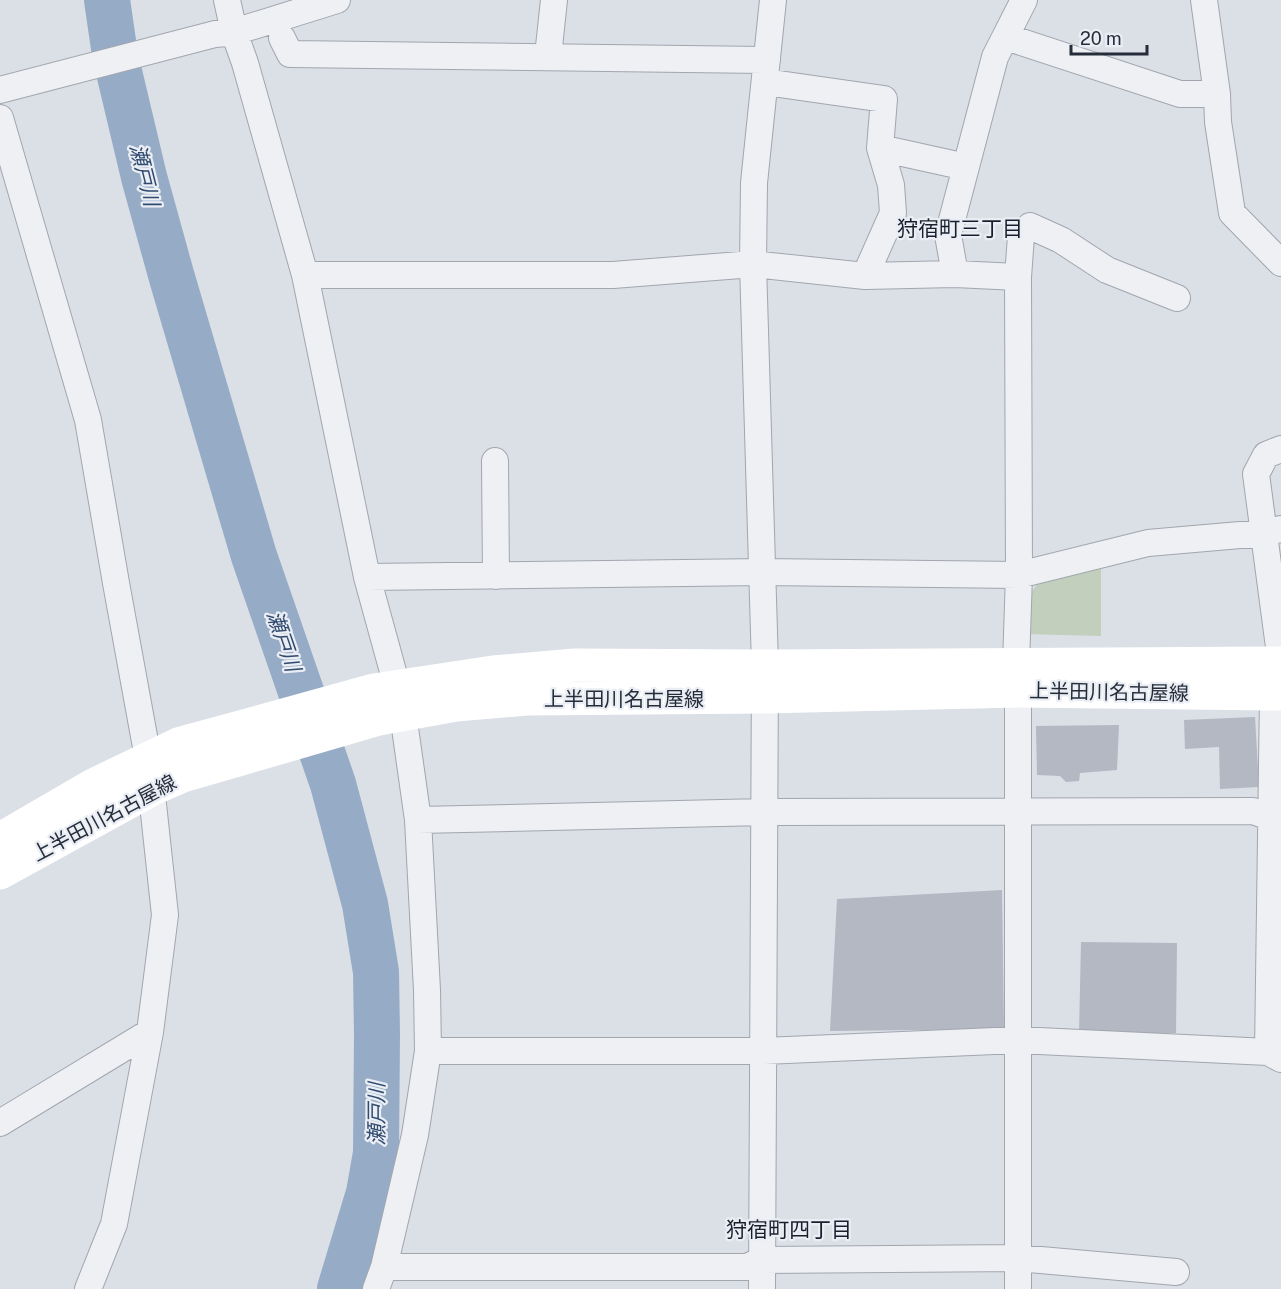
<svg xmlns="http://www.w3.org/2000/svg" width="1281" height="1289" font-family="'Public Sans','Noto Sans JP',sans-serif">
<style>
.green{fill:#c1cfbc}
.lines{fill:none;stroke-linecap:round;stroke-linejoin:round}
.river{stroke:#96acc6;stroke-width:46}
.building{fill:#b3b8c2}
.minor-casing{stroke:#a1a6af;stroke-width:28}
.minor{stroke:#eef0f4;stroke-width:26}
.secondary{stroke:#fff;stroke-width:33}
.labels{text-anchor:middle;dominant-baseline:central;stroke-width:4.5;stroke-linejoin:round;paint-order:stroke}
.street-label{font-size:20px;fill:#252d3b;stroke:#eaeef4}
.water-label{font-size:21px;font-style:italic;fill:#304b6f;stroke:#eaeef4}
.neighbourhood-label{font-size:21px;fill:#181e2c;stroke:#eaeef4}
</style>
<rect width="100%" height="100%" fill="#dbdfe6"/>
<!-- green -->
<path class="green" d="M1101,566V636L1024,634L1028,597L1046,572Z"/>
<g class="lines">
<!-- river -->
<path class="river" d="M107,0L115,55L144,177L172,278L254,556L333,784L365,904L376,972L377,1034L376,1153L369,1193L340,1289"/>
</g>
<!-- building -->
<path class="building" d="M1255,717L1259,787L1220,789L1219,747L1185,749L1184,720Z
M1119,725L1117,770L1080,773L1079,781L1066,782L1060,776L1037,775L1036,726Z
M1002,890L1004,1029L830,1031L837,899Z
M1081,942L1177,943L1176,1033L1079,1034Z"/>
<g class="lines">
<defs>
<path id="minor" d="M227,0L234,32L245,63L305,275L367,577L397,686
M1204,0L1217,94L1218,122L1232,213L1281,263
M1006,37L1180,94H1217
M282,38L290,54L767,60
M548,56L554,0
M765,82L884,99L880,148L891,185L893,213L865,276
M0,90L215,34L234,32L337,0
M0,118L88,420L116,583L148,758L165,915L150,1032L114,1224L88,1289
M880,148L966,167
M955,274L948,235L995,57L1024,0
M305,275H613L753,264L865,276L955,274L1018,277L1019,575L1016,664
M1018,277L1021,236L1030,226L1061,240L1107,270L1177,298
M1281,449L1266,455L1256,474L1281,662
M495,461L496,576
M367,577L763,572L1019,575L1148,543L1263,533L1281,529
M1018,691V1289
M418,820L766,812L1253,811L1281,821
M428,1051H764L1018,1040L1268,1052L1281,1059
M1268,1052L1273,694
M0,1123L150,1032
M384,1267H747L762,1260L1018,1258L1176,1272
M376,1289L384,1267L415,1135L428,1051L427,990L418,820L403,714
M762,1289L765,666L753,264L754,183L773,0"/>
</defs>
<!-- minor casing -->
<use href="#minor" class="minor-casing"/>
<!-- minor -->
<use href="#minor" class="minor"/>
<!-- secondary -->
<path class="secondary" d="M0,839L93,785L178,744L374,690L493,672L575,665L765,666L1281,663
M0,873L151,790L183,776L379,719L456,705L527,699L765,697L1018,691L1281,694"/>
</g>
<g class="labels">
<!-- street labels -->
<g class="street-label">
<text transform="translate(1109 692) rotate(1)">上半田川名古屋線</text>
<text x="624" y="699">上半田川名古屋線</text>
<text transform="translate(104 818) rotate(-28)">上半田川名古屋線</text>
</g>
<!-- water labels -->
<g class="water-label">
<text transform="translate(145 175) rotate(76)">瀬戸川</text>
<text transform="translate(284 641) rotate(71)">瀬戸川</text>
<text transform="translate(376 1114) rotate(-90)">瀬戸川</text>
</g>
<!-- neighbourhood labels -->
<g class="neighbourhood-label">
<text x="960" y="228">狩宿町三丁目</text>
<text x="789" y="1229">狩宿町四丁目</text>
</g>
</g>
<!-- scale -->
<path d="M1071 45v9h76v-9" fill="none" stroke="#252d3b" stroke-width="3"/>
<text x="1080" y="45" font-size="18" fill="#252d3b" stroke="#eaeef4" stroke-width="4.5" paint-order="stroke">20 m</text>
</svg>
